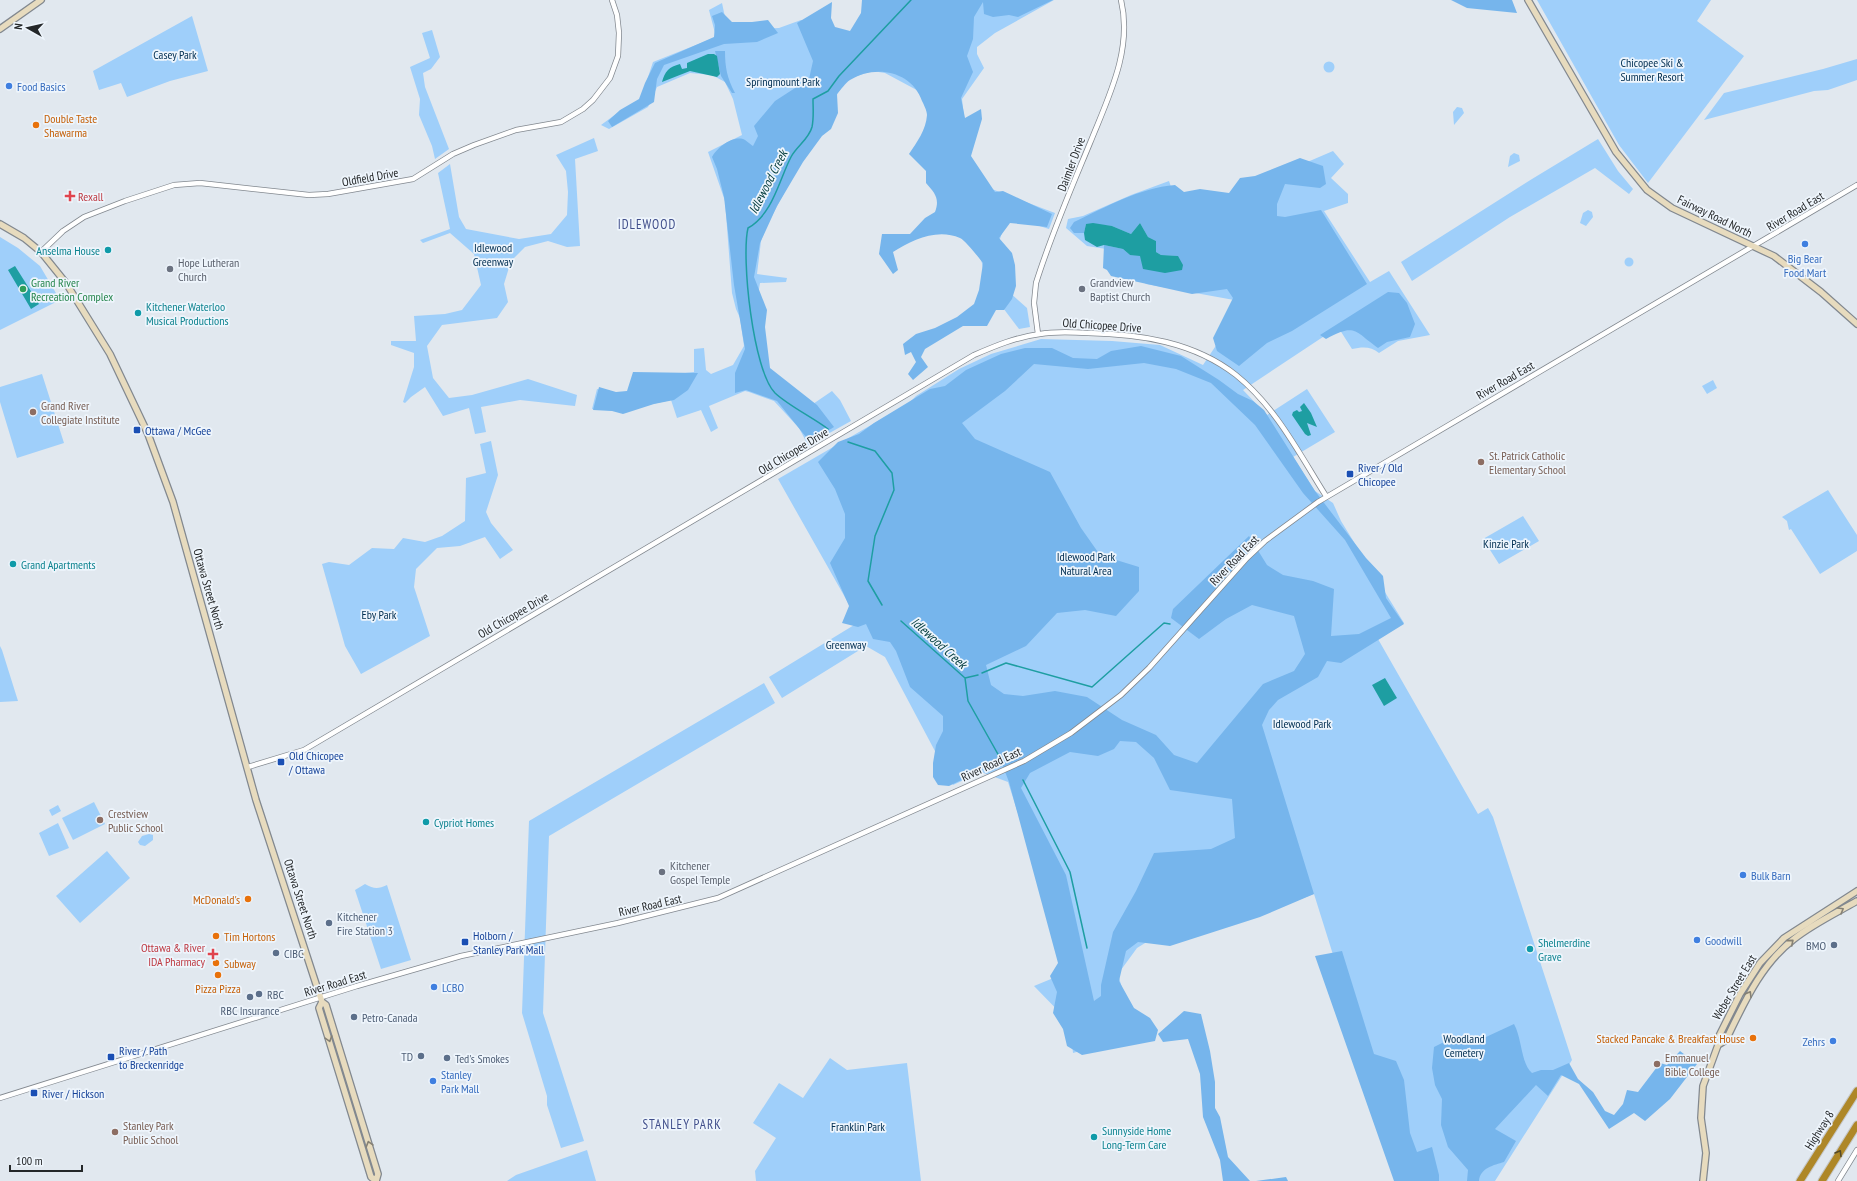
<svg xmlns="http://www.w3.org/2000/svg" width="1857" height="1181" font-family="'PT Sans Narrow',sans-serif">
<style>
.green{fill:#9fcffa}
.forest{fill:#76b5ec;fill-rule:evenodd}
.water{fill:#1e9ea2}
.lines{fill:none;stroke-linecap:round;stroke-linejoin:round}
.stream{stroke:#1e9ea2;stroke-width:1.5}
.tertiary-casing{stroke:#82888f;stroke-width:6}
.secondary-casing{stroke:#82888f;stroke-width:8}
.motorway-casing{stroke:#c6c7c7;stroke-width:9}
.tertiary{stroke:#fff;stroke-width:4.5}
.secondary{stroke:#e7dbbe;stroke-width:5.5}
.motorway{stroke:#ae8727;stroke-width:7}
.oneway{stroke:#868174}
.oneway2{stroke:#544928}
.shop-dot{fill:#3f7fe0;stroke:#eef5fc;stroke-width:1.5}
.food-dot{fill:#e8710a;stroke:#eef5fc;stroke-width:1.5}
.health-dot{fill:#e0444e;stroke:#eef5fc;stroke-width:1.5}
.culture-dot{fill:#0f9aa8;stroke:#eef5fc;stroke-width:1.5}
.worship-dot{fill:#6b7280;stroke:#eef5fc;stroke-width:1.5}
.leisure-dot{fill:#2e9e5b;stroke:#eef5fc;stroke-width:1.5}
.education-dot{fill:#8d6e63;stroke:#eef5fc;stroke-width:1.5}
.transit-dot{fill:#1a4fb4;stroke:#eef5fc;stroke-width:1.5}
.service-dot{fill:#5c6f8a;stroke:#eef5fc;stroke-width:1.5}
.labels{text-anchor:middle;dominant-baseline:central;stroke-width:3.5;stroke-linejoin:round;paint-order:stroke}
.park-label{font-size:12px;fill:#002e51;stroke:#eef5fc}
.shop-label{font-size:12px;fill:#366cbe;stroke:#eef5fc;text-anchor:start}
.food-label{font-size:12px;fill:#c56008;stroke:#eef5fc;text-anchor:start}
.street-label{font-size:12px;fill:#242729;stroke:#eef5fc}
.health-label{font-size:12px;fill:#be3a42;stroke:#eef5fc;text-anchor:start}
.culture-label{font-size:12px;fill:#0d838f;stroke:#eef5fc;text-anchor:start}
.worship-label{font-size:12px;fill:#5b616d;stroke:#eef5fc;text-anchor:start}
.leisure-label{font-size:12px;fill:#27864d;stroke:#eef5fc;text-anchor:start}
.education-label{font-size:12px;fill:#785e54;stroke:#eef5fc;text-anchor:start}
.transit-label{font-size:12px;fill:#164399;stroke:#eef5fc;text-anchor:start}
.service-label{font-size:12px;fill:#4e5e75;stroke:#eef5fc;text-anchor:start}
.water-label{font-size:13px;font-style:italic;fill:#023b3c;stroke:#eef5fc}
.neighbourhood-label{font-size:13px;letter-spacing:1px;fill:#414f8b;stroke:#eef5fc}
</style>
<rect width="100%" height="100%" fill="#e1e8ef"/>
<!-- green -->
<path class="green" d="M875,0H1054L995,33L977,47V54L984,68L962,99L969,158L989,188L1055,213L1049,229L1008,216L988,273L1027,308L1030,327L1019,329L991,292L985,278L980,254L940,211L925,133L929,115L926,95L885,73L872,71L845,80L767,225L761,241L757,274L787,278L786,282L760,283L758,295L769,369L813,404L832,391L840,400L851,421L808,445L799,428L774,401L749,392L745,391L709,406L718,428L711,432L701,410L677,418L671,400L620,411L592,409L597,389L630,396L649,377L694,372V349L704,348L706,370L711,374L733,365L744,346L740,318L736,309L732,293L725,201L708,152L742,135L733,99L725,82L712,75L690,73L657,87L648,107L609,129L601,125L616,114L640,101L653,62L716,37L709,10L722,3L725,17L736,30L779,28L801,20L850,32Z
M1537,0H1711L1697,21L1744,56L1648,183L1619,145Z
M192,16L208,71L170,81L127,97L121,83L99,90L93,71Z
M432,30L440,57L431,69L423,73L425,87L449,149L435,159L432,146L419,115L420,99L410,67L430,58L422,33Z
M1857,59V80L1828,90L1814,91L1704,120L1724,93L1823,69Z
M1323.5 67a5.5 5.5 0 1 1 11 0a5.5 5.5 0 1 1-11 0Z
M1457,107L1462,108L1464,113L1454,125L1453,112Z
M594,138L598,151L575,159L580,246L567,247L548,241L525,247L511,261L504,284L508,302L497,318L442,325L427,346L433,378L449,398L472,395L528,379L577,395L575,406L520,400L481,407L486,432L475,434L469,408L443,416L425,387L411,397L405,403L403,402L414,367V353L391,345V341H416L414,316L445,314L462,310L481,285L474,254L450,233L423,243L420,240L450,229L438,173L450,164L459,217L466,229L519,239L551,234L567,215L568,192L566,171L556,155Z
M1598,139L1618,171L1633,189L1629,194L1595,168L1510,217L1412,281L1401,262L1532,179Z
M1333,151L1344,164L1331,178L1348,194V203L1324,211L1370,282L1389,271L1430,335L1398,341L1379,353C1371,346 1362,347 1352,349L1338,327L1243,390L1267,415L1307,389L1335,432L1293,457L1315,491L1333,503L1341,521L1404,623L1378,639L1478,814L1488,808L1493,817L1572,1060L1495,1181H1404L1314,894L1285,905L1150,940L1137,948L1118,974L1128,1009L1155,1030L1073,1053L1070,1023L1034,986L1068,972L1008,782L981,772L953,785L885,657L866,646L782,698L769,677L859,622L778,479L909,403L916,396L959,369L991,354L1041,339L1112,341L1160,345L1203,365L1245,302L1146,284L1119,251L1087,246L1066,228L1068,219L1083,216L1131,195L1169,181L1179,210L1191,212Z
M1514,153L1519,155L1520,161L1508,167L1510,156Z
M1588,210L1592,212L1593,217L1586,226L1580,223L1583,213Z
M0,237L18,248L40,266L60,300L0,330Z
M1624.5 262a4.5 4.5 0 1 1 9 0a4.5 4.5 0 1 1-9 0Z
M42,374L64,443L17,458L0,402V387Z
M1713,380L1717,388L1707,394L1702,386Z
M491,441L498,475L486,512L491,523L513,550L500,559L485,537L460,546L437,548L416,569L414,587L430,636L361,674L345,646L322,564L329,562L349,565L372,548L394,549L403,538L425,542L442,536L465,521L466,478L486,473L480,444Z
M1828,490L1857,535V551L1820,574L1791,529L1789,530L1787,521L1782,517Z
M1523,516L1539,541L1499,564L1483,539Z
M0,646L2,650L18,701L0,702Z
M764,683L775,703L549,836L543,1013L584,1141L561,1148L547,1105V1096L522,1013L529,821Z
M94,802L105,824L73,840L62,818Z
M58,805L61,811L52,816L49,810Z
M58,823L69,848L49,856L39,833Z
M149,834L153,835V840L145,846L140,845L138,842L142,836Z
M107,851L130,878L80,923L56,896Z
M365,884C374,889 378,889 387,885L411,960L381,969L355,890Z
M830,1058L847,1070L907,1063L921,1181H756L755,1171L776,1138L753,1123L779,1083L803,1098Z
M587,1150L596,1181H507L516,1175Z"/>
<!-- forest -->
<path class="forest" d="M862,0H1053L1018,17L1009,15L993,17L984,14L983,2L974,17L973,39L967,56L973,72L961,98L965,118L981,109L982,119L971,156L995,192L1003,191L1052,214L1047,227L1010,223L999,238L1012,253L1015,265L1016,286L1012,299L1004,310H996L987,326H963L925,349L921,357L928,367L913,380L908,374L916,362L911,352L905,355L903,344L916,334L935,328L957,317L974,304L979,290L983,263C978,257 966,241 960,238C937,228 912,240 893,252L898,270L893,274L879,254L882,234H910L925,218L935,212C940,199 935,193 926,183V171L909,154C917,142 926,130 927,115C927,111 924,105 922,101C912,71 875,64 850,80C845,83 841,90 837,94L838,113L831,129L822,136L803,162L777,206L760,243L754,277L767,310L765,327L770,368L817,405L834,427L810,442L777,401L746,390L735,393V373L745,349L734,285L724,197L717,169L712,157C717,148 731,136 743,139C746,140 750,144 753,146L758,136L754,126L775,101L809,79L813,61L797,23L832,2L831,18L835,27L850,31L861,13Z
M1451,0H1512L1517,13L1467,8Z
M722,12L732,22H752L768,20L778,33L757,42L724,44L664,65L657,79L654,102L612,127L608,121L620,110L639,99L645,83L655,63L714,37L715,25L712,16Z
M715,51H725C725,67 727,78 735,93H732L721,76Z
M1300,158L1323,166L1326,184L1320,188L1285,184L1277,204V216L1285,217L1321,210L1367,284L1292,331L1267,343L1239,366L1217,351L1213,338L1233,298L1227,289L1192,294L1111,276L1107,270L1103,268L1104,245L1123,249L1130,255L1178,256L1161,255L1156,252V241L1148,237L1140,223L1131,234L1112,226L1086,224L1084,233H1074L1070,228L1074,222C1106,207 1139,188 1175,185L1184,192L1200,189L1229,193L1240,178L1255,176Z
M1388,292L1399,293L1407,303L1415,324L1410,337L1387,342L1378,348C1354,331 1356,323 1326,339L1320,335Z
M1141,346L1181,356L1219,380L1238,394L1253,401L1264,410L1315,491L1366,558L1383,576L1386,598L1404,624L1341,663L1327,661L1318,677L1278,700L1269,710L1262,725L1314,894L1260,917L1170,946L1138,942L1126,951L1119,981L1134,1008L1150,1018L1158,1030L1155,1041L1082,1055L1067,1046L1063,1029L1053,1013L1057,992L1050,976L1058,963L1009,782L1001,761L949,786L938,785L933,777V763L936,745L943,731V716L910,687L896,651L890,642L873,639L866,624L858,627L842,623L849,606L830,563L845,538V514L835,489L818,462L838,442L859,434L874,423L930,389L945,386L966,370L1001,354L1025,348H1052L1073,358L1097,359L1111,351ZM1144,363L1176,369L1211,383L1255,425L1303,493L1345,540L1391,618L1359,634L1331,636L1334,589L1313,581L1283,575L1267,565L1249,536L1173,609L1171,618L1199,639L1226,619L1252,605L1294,616L1305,654L1294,671L1263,684L1197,763L1174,755L1156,735L1122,720L1087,697L1055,691L1023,696L1004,694L991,685L986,665L1026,646L1057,613L1085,610L1116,616L1139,591V567L1100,555L1081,528L1050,472L975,439L962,423L1005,391L1034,364L1088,369ZM1120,741L1136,742L1154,758L1170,790L1232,799L1235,838L1211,849L1154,853L1136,891L1113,932L1101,985V996L1094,1001L1066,875L1021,788L1030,773L1070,752L1098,756L1114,749Z
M633,372L698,373L688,390L674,400L654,404L623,414L612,411L593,410L599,387L616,392L627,391Z
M1342,951L1374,1054L1396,1061L1404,1080L1410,1133L1417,1152L1432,1147L1439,1175V1181H1394L1315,956Z
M1184,1011L1201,1014L1210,1051L1215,1082V1108L1220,1117L1228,1157L1250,1181H1223L1220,1160L1203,1117L1200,1074L1188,1039L1163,1042L1158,1034Z
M1514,1024C1522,1038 1521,1064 1532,1073L1541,1070H1553L1569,1063L1578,1079L1593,1092L1605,1111L1614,1115L1623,1104L1627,1090L1638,1092L1660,1063L1667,1065L1680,1051L1697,1064L1670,1099L1645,1121L1634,1113L1609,1129L1579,1084L1561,1075L1548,1096L1536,1085L1495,1129L1516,1141L1504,1162C1494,1165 1480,1168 1479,1181H1467L1468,1170L1448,1147L1441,1125L1442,1099L1435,1085L1432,1068L1434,1047L1452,1038L1486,1037Z
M1286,1177L1288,1181H1256Z"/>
<!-- water -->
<path class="water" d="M708,54H714L717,56L720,74L717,77L690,71L662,82C665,71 669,67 680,64L682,69L687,68V63Z
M1093,223L1112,226L1131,234L1140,223L1148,237L1156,241V252L1161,255L1178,256L1183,265L1182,270L1165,273L1143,269L1140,256L1130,255L1123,249L1104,245L1097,247L1085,240L1084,233L1086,224Z
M15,266L39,304L31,309L8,270Z
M1304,403L1311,413L1317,427L1307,423L1311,435L1308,436L1305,434L1292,415L1293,412L1297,410L1299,412L1302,411L1300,407Z
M1385,678L1397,698L1384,706L1372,685Z"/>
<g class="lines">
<!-- stream -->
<path class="stream" d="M828,429C812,417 789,406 775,393C753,371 741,257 748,228C773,214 779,180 791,157C796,147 809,139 812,127C814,118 813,108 813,99L828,91L839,76L911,0
M848,442L875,451L892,473L894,490L875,536L868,581L882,605
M901,621L965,678
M982,673L1006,663L1092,687L1164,623L1170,624
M965,678L968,701L999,756
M965,678L978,675
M1023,780L1070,872L1087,948"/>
<defs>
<path id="tertiary" d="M41,252L63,231L84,217L125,201L174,185L200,183L309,195L328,194L413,179L453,154L474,145L516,130L561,122L583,109L593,100L610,78L618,56L619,33L617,15L612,0
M1038,334L1034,303L1036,283C1051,235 1071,189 1090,143C1108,98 1133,50 1121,0
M248,767L304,750L974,355C995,346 1016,337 1040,334C1056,331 1072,332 1088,333C1140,334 1194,342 1236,375C1276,407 1300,455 1326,496
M0,1098L357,986L461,956L618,923L718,898L1024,761L1071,733L1121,695L1149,668L1247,558L1265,541L1318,502L1857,185
M1838,1181L1857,1150"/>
<path id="secondary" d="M1528,0L1616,152L1647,190L1672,208L1774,256L1821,292L1857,324
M0,29L41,0
M0,224L24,238L41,252L66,283L110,354L148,434L173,502L256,800L317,987L322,1002L319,1008L371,1177L376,1181
M322,1002L326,1005L378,1174L376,1181
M1718,1045L1726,1040C1744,1003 1761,964 1794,939C1813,924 1836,913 1857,901
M1703,1181L1706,1153L1701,1118L1703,1086L1718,1045L1719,1036L1740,994L1760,963L1784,938L1857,891"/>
<path id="motorway" d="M1800,1181L1857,1091
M1822,1181L1857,1125"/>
</defs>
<!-- tertiary casing -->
<use href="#tertiary" class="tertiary-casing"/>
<!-- secondary casing -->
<use href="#secondary" class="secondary-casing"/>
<!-- motorway casing -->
<use href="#motorway" class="motorway-casing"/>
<!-- tertiary -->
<use href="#tertiary" class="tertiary"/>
<!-- secondary -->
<use href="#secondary" class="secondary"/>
<!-- motorway -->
<use href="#motorway" class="motorway"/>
</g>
<!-- one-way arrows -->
<defs><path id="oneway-chevron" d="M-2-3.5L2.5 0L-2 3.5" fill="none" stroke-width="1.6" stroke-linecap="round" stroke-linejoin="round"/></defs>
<g class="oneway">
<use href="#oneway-chevron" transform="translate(1841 910) rotate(-30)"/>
<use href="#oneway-chevron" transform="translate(1791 942) rotate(-40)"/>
<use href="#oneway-chevron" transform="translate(1749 994) rotate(-59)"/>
<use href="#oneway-chevron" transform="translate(329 1039) rotate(73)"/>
<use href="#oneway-chevron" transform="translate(369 1144) rotate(-106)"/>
</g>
<use class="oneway2" href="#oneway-chevron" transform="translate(1839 1153) rotate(-59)"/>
<!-- markers -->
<g class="shop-dot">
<circle cx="9" cy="86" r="4"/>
<circle cx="1805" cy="244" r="4"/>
<circle cx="1743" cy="875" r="4"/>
<circle cx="1697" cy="940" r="4"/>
<circle cx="434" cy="987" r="4"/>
<circle cx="1833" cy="1041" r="4"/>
<circle cx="433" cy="1081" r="4"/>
</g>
<g class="food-dot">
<circle cx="36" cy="125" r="4"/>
<circle cx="248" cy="899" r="4"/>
<circle cx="216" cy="936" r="4"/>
<circle cx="216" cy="963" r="4"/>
<circle cx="218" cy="975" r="4"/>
<circle cx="1753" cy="1038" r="4"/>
</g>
<g class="health-dot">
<path d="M68 190h4v4h4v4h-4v4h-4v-4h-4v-4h4z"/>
<path d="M211 948h4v4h4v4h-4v4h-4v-4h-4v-4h4z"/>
</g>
<g class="culture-dot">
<circle cx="108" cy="250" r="4"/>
<circle cx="138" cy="313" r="4"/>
<circle cx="13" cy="564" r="4"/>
<circle cx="426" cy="822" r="4"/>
<circle cx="1530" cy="949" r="4"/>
<circle cx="1094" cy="1137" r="4"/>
</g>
<g class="worship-dot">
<circle cx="170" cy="269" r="4"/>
<circle cx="1082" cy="289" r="4"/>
<circle cx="662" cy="872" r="4"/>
</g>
<circle class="leisure-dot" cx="23" cy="289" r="4"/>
<g class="education-dot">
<circle cx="33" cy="412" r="4"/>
<circle cx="1481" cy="462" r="4"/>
<circle cx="100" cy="820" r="4"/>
<circle cx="1657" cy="1064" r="4"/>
<circle cx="115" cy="1132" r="4"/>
</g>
<g class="transit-dot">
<rect x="133" y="426" width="8" height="8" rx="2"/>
<rect x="1346" y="470" width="8" height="8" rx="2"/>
<rect x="277" y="758" width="8" height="8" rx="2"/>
<rect x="461" y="938" width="8" height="8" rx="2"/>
<rect x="107" y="1053" width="8" height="8" rx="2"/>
<rect x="30" y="1089" width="8" height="8" rx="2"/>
</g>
<g class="service-dot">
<circle cx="329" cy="923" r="4"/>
<circle cx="1834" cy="945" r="4"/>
<circle cx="276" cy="953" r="4"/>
<circle cx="259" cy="994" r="4"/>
<circle cx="250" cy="997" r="4"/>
<circle cx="354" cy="1017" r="4"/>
<circle cx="421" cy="1056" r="4"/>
<circle cx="447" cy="1058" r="4"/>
</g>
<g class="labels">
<!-- park labels -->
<g class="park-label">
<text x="175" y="54">Casey Park</text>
<text x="1652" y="62">Chicopee Ski &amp;<tspan x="1652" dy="14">Summer Resort</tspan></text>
<text x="783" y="81">Springmount Park</text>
<text x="493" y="247">Idlewood<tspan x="493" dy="14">Greenway</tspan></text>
<text x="1506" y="543">Kinzie Park</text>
<text x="1086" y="556">Idlewood Park<tspan x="1086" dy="14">Natural Area</tspan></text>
<text x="379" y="614">Eby Park</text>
<text x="846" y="644">Greenway</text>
<text x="1302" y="723">Idlewood Park</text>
<text x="1464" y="1038">Woodland<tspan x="1464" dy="14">Cemetery</tspan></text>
<text x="858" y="1126">Franklin Park</text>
</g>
<!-- shop labels -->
<g class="shop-label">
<text x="17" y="86">Food Basics</text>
<text x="1805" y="258" text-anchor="middle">Big Bear<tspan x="1805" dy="14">Food Mart</tspan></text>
<text x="1751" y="875">Bulk Barn</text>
<text x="1705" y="940">Goodwill</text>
<text x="442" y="987">LCBO</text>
<text x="1825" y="1041" text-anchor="end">Zehrs</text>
<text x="441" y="1074">Stanley<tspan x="441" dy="14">Park Mall</tspan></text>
</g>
<!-- food labels -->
<g class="food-label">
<text x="44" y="118">Double Taste<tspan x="44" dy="14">Shawarma</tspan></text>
<text x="240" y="899" text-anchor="end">McDonald's</text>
<text x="224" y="936">Tim Hortons</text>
<text x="224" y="963">Subway</text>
<text x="218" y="988" text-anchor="middle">Pizza Pizza</text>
<text x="1745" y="1038" text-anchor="end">Stacked Pancake &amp; Breakfast House</text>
</g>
<!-- street labels -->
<g class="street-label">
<text transform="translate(1071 164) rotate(-69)">Daimler Drive</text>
<text transform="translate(370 177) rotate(-10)">Oldfield Drive</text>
<text transform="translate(1795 211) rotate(-31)">River Road East</text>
<text transform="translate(1715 216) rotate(26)">Fairway Road North</text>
<text transform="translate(1102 325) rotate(4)">Old Chicopee Drive</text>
<text transform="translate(1505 380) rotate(-30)">River Road East</text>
<text transform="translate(793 451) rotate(-31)">Old Chicopee Drive</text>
<text transform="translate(1234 560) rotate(-46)">River Road East</text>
<text transform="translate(209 589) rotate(74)">Ottawa Street North</text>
<text transform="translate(513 615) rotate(-30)">Old Chicopee Drive</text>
<text transform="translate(991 764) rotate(-25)">River Road East</text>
<text transform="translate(301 899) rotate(72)">Ottawa Street North</text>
<text transform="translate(650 905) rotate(-13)">River Road East</text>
<text transform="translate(335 983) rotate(-17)">River Road East</text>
<text transform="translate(1734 987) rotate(-59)">Weber Street East</text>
<text transform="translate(1819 1130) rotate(-58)">Highway 8</text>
</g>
<!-- health labels -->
<g class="health-label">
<text x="78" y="196">Rexall</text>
<text x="205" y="947" text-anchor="end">Ottawa &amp; River<tspan x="205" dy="14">IDA Pharmacy</tspan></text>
</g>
<!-- culture labels -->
<g class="culture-label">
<text x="100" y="250" text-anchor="end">Anselma House</text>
<text x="146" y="306">Kitchener Waterloo<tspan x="146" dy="14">Musical Productions</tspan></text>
<text x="21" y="564">Grand Apartments</text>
<text x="434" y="822">Cypriot Homes</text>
<text x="1538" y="942">Shelmerdine<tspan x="1538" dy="14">Grave</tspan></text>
<text x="1102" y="1130">Sunnyside Home<tspan x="1102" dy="14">Long-Term Care</tspan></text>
</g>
<!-- worship labels -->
<g class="worship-label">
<text x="178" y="262">Hope Lutheran<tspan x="178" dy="14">Church</tspan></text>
<text x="1090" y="282">Grandview<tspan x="1090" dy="14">Baptist Church</tspan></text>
<text x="670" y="865">Kitchener<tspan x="670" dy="14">Gospel Temple</tspan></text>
</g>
<!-- leisure labels -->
<g class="leisure-label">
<text x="31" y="282">Grand River<tspan x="31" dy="14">Recreation Complex</tspan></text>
</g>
<!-- education labels -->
<g class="education-label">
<text x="41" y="405">Grand River<tspan x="41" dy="14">Collegiate Institute</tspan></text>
<text x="1489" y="455">St. Patrick Catholic<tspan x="1489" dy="14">Elementary School</tspan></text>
<text x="108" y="813">Crestview<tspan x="108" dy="14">Public School</tspan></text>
<text x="1665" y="1057">Emmanuel<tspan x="1665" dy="14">Bible College</tspan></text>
<text x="123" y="1125">Stanley Park<tspan x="123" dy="14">Public School</tspan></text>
</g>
<!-- transit labels -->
<g class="transit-label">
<text x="145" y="430">Ottawa / McGee</text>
<text x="1358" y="467">River / Old<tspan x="1358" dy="14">Chicopee</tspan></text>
<text x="289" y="755">Old Chicopee<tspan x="289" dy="14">/ Ottawa</tspan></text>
<text x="473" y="935">Holborn /<tspan x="473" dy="14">Stanley Park Mall</tspan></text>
<text x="119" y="1050">River / Path<tspan x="119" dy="14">to Breckenridge</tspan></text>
<text x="42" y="1093">River / Hickson</text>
</g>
<!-- service labels -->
<g class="service-label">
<text x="337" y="916">Kitchener<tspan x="337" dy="14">Fire Station 3</tspan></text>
<text x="1826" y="945" text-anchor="end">BMO</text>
<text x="284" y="953">CIBC</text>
<text x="267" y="994">RBC</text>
<text x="250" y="1010" text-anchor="middle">RBC Insurance</text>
<text x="362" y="1017">Petro-Canada</text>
<text x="413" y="1056" text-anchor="end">TD</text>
<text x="455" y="1058">Ted's Smokes</text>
</g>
<!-- water labels -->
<g class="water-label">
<text transform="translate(768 182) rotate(-63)">Idlewood Creek</text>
<text transform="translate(939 643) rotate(42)">Idlewood Creek</text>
</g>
<!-- neighbourhood labels -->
<g class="neighbourhood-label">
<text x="647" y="224">IDLEWOOD</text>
<text x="682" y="1124">STANLEY PARK</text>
</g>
</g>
<!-- north arrow -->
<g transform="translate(28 28) rotate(278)" stroke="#eef5fc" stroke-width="3" paint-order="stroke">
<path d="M0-3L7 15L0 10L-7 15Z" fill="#242729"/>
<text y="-6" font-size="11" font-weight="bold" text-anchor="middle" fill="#242729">N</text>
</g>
<!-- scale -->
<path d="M10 1165v6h72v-6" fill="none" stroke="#242729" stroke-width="2"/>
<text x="16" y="1165" font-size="12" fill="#242729" stroke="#eef5fc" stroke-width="3" paint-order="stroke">100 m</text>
</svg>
